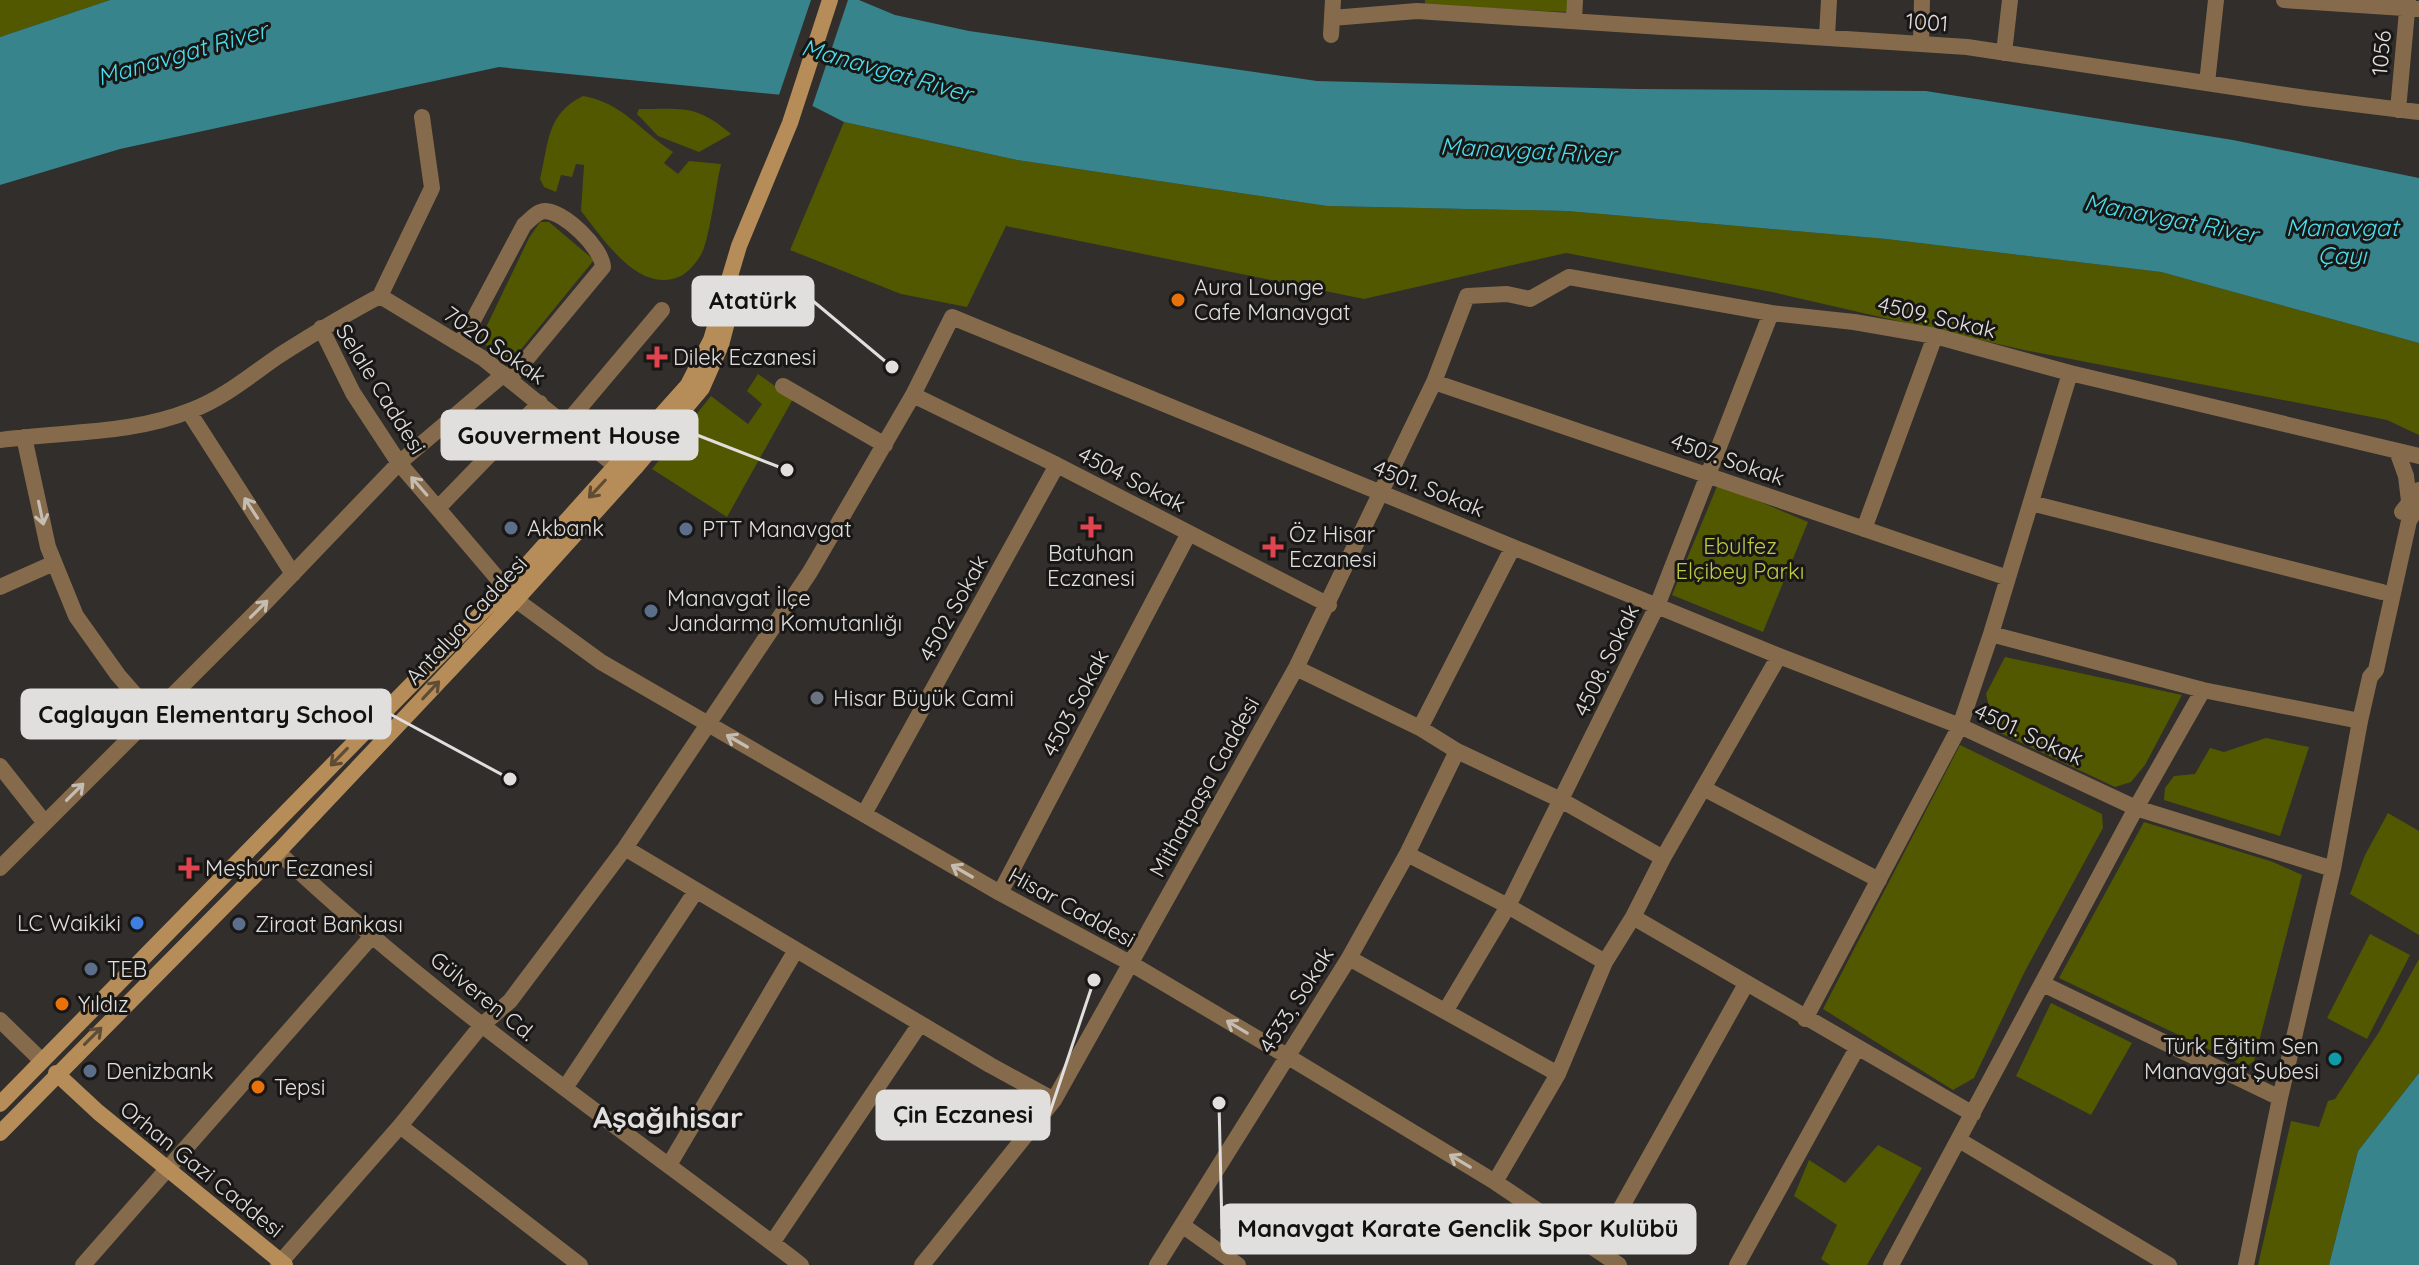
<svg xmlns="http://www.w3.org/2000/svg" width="2419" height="1265" font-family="Quicksand,sans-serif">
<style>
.green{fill:#525800}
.water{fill:#37848c}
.pier{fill:#312e2c}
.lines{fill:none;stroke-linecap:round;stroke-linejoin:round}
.street{stroke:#856b4b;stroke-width:16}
.secondary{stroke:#b68c58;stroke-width:16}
.oneway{stroke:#c5bcb2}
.oneway2{stroke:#5f4c34}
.food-dot{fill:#e8710a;stroke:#181716;stroke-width:3}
.health-dot{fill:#e0444e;stroke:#181716;stroke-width:3}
.service-dot{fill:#5c6f8a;stroke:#181716;stroke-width:3}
.worship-dot{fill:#6b7280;stroke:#181716;stroke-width:3}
.shop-dot{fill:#3f7fe0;stroke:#181716;stroke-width:3}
.culture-dot{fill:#0f9aa8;stroke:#181716;stroke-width:3}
.labels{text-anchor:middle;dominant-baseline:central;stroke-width:6;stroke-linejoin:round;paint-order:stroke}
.street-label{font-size:22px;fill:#e1dfde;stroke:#181716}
.poi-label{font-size:22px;fill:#e1dfde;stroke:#181716;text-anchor:start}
.park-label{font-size:22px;fill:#c0ca42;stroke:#181716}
.water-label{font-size:24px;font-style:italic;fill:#48dfee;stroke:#181716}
.district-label{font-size:30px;font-weight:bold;fill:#e1dfde;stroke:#181716}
.leader{fill:none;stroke:#e1dfde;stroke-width:3}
.callout-dot{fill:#e1dfde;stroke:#181716;stroke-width:3}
.callout{fill:#e1dfde;stroke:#e1dfde;stroke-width:3}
.callout-label{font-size:24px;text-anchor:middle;font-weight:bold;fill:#111}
</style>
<rect width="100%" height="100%" fill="#312e2c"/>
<!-- green -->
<path class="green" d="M0,0H110L0,37Z
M1425,0H1568L1567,12L1425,5Z
M583,96C623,103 639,130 673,152L664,163L678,174L689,161L721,164C715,191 712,222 704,248C700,259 690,271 681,276C639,296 603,238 581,211L584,165L576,164L572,177L561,175L556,192L544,187L540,179C549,143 546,114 583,96Z
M639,109C683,109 696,104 731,134L699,152L658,136L637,114Z
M844,122L1017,160L1327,206L1567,211L1886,239L2161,272L2419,343V435L2387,420L2024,350L1772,292L1566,253L1364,299L1006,226L967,307L901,294L790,250Z
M540,222H549L594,260L509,364L480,340L529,238Z
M758,374L793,399L727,517L652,469L711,396L748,424L762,404L747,391Z
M1718,484L1808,522L1763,632L1672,595Z
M2005,657L2182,695L2145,765L2131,782L2115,787L1994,730L1986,694Z
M2266,738L2309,747L2280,836L2164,800L2165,788L2174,776L2195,774L2210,748L2224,752Z
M1960,745L2102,814L2103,828L2025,971L1974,1078L1953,1090L1823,1009Z
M2388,813L2419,831V935L2350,894L2365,855Z
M2144,822L2273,862L2302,875L2254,1061L2246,1067L2059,978Z
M2370,934L2410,955L2367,1039L2327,1018Z
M2419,959V1073L2358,1151L2329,1265H2258L2291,1121L2319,1127L2328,1101L2335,1099L2379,1032Z
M2051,1003L2132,1043L2091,1115L2016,1076Z
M1878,1145L1922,1168L1867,1265H1830L1821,1259L1837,1225L1794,1196L1809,1160L1845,1183Z"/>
<!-- water -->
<path class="water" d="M110,0H859L895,15L969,31L1317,81L1636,89L1926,91L2233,140L2419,178V343L2161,272L1886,239L1567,211L1327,206L1017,160L844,122L793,96L499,67L120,149L0,185V37Z
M2419,1073V1265H2329L2358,1151Z"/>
<!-- pier -->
<path class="pier" d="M811,0H848L811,110L792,100L778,98Z"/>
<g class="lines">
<!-- street -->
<path class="street" d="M2284,0L2419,9
M1332,18L1417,11L1967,47L2306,98L2419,112
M1574,20L1575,0
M1331,35L1333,0
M1827,37L1829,0
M1921,44L1922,0
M2004,53L2010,0
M2207,83L2216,0
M2398,110L2408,0
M380,296L484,359L617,467
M380,296L432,188L422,117
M321,328L353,393L399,463L516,600L601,662L1000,893L1130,963L1287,1056L1495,1182L1619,1265
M461,343L524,225C530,220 537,211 545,211C565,212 602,248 603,267L510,379
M1434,382L2008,578
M783,386L885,445
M913,395L1057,465L1329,605
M189,412L293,574
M565,425L662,310
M24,437L48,547L76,616L118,675L153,715
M0,440C65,431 130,435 192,410C224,398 252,374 280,355C313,334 346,314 380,296
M2397,451L2406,476L2409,501
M2031,503L2382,592
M438,508L540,403
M2402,512L2419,490
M1864,529L1935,336
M0,587L54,563
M1991,634L2203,690L2360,721
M1296,668L1420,728L1457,751L1561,800L1663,858
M1420,728L1513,547
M0,766L45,823
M1703,788L1879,880
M864,814L1057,465
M625,848L990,1065L1054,1100
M278,852C440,1005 625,1130 801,1265
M1407,854L1508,906L1605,962
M0,868L259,609L399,463L504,374
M1000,893L1189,533
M1633,917L1973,1114
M1349,958L1558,1074
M2043,984L2280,1098
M1446,1010L1508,906L1657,606L1771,313
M1805,1019L1960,726L1991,634L2070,373
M0,1020L41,1060
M565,1088L696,891
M400,1126L580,1265
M1959,1140L2169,1265
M669,1165L796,950
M1495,1182L1558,1074L1605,962L1633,917L1663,858L1779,656
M1182,1225L1238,1265
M772,1243L920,1024
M1598,1249L1746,984
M83,1265L373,935
M278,1265L400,1126L481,1026L510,1001L625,848L810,572L913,395L952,317L1779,656L1960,726L2136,808L2333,869
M922,1265L1054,1100L1296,668L1434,382L1467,296L1507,294L1530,299L1569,277L1771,313L1854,322L1935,336L2070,373L2419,456
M1157,1265L1349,958L1407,854L1457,751
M1737,1265L1857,1048
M1891,1265L2136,808L2203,690
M2246,1265L2280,1098L2333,869L2360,721L2370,677L2376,670L2409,521L2419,505"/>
<!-- secondary -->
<path class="secondary" d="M56,1073L98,1112L285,1265
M0,1104L507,587L688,385L711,340L739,246L790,123L830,0
M0,1133L278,852L516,600L635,468L702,388L721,345L726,326"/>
</g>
<!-- one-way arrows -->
<defs><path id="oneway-shaft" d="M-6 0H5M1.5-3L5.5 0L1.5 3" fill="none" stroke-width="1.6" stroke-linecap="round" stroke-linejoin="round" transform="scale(2)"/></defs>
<g class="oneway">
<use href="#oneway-shaft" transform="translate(419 486) rotate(-131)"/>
<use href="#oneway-shaft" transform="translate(251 508) rotate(-123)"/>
<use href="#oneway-shaft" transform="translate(41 513) rotate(78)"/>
<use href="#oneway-shaft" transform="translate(259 609) rotate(-45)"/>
<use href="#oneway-shaft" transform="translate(737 741) rotate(-150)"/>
<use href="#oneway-shaft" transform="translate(75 792) rotate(-45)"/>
<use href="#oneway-shaft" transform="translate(962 871) rotate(-150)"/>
<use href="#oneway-shaft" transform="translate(1237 1027) rotate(-149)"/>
<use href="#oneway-shaft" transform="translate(1460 1161) rotate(-149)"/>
</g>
<g class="oneway2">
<use href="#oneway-shaft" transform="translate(597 489) rotate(133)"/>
<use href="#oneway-shaft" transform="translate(431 690) rotate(-47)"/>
<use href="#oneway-shaft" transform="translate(339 757) rotate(134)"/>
<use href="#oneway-shaft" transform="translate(93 1036) rotate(-45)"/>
</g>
<!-- markers -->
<g class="food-dot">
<circle cx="1178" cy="300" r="8"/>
<circle cx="62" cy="1004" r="8"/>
<circle cx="258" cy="1087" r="8"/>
</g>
<g class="health-dot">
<path d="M653 345h8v8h8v8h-8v8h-8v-8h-8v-8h8z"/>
<path d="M1087 515h8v8h8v8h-8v8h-8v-8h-8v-8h8z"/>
<path d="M1269 535h8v8h8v8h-8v8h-8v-8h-8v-8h8z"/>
<path d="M185 856h8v8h8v8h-8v8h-8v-8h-8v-8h8z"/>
</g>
<g class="service-dot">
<circle cx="511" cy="528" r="8"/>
<circle cx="686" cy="529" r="8"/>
<circle cx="651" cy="611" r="8"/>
<circle cx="239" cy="924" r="8"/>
<circle cx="91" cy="969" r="8"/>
<circle cx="90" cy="1071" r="8"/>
</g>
<circle class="worship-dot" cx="817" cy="698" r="8"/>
<circle class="shop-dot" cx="137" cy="923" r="8"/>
<circle class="culture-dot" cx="2335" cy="1059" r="8"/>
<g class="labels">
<!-- street labels -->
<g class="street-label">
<text transform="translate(1927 22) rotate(4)">1001</text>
<text transform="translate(2381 53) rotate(-85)">1056</text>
<text transform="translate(1937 317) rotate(13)">4509. Sokak</text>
<text transform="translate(495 345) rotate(35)">7020 Sokak</text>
<text transform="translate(381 389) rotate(58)">Selale Caddesi</text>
<text transform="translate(1728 459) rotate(19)">4507. Sokak</text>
<text transform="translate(1132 479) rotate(27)">4504 Sokak</text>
<text transform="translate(1429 488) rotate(22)">4501. Sokak</text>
<text transform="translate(953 608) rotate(-61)">4502 Sokak</text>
<text transform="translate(466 620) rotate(-47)">Antalya Caddesi</text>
<text transform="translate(1606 660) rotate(-64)">4508. Sokak</text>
<text transform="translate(1075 703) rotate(-62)">4503 Sokak</text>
<text transform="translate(2029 734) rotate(25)">4501. Sokak</text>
<text transform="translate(1204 787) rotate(-61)">Mithatpaşa Caddesi</text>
<text transform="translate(1072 907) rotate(29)">Hisar Caddesi</text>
<text transform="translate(483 996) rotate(39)">Gülveren Cd.</text>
<text transform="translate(1296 1000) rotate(-58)">4533, Sokak</text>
<text transform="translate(202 1169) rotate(39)">Orhan Gazi Caddesi</text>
</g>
<!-- poi labels -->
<g class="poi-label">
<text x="1194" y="287">Aura Lounge<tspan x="1194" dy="25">Cafe Manavgat</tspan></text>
<text x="673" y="357">Dilek Eczanesi</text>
<text x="527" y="528">Akbank</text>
<text x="702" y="529">PTT Manavgat</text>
<text x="1289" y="534">Öz Hisar<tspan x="1289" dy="25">Eczanesi</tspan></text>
<text x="1091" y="553" text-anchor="middle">Batuhan<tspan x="1091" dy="25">Eczanesi</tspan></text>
<text x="667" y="598">Manavgat İlçe<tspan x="667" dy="25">Jandarma Komutanlığı</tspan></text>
<text x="833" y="698">Hisar Büyük Cami</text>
<text x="205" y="868">Meşhur Eczanesi</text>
<text x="121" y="923" text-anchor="end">LC Waikiki</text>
<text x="255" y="924">Ziraat Bankası</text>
<text x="107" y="969">TEB</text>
<text x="78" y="1004">Yıldız</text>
<text x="2319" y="1046" text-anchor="end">Türk Eğitim Sen<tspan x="2319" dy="25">Manavgat Şubesi</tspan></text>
<text x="106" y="1071">Denizbank</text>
<text x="274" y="1087">Tepsi</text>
</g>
<!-- park labels -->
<g class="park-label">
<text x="1740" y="546">Ebulfez<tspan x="1740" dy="25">Elçibey Parkı</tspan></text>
</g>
<!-- water labels -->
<g class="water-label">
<text transform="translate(182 53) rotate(-16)">Manavgat River</text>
<text transform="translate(887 70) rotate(16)">Manavgat River</text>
<text transform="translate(1528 150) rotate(3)">Manavgat River</text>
<text transform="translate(2171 218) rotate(11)">Manavgat River</text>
<text x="2342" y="227">Manavgat<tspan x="2342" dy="28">Çayı</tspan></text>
</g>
<!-- district labels -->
<g class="district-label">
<text x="668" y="1117">Aşağıhisar</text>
</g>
</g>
<!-- callouts -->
<path class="leader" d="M892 367L813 301M787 470L697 435M510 779L390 714M1094 980L1049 1115M1219 1103L1222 1229"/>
<g class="callout-dot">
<circle cx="892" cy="367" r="8"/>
<circle cx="787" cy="470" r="8"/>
<circle cx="510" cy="779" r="8"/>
<circle cx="1094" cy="980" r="8"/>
<circle cx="1219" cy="1103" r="8"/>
</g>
<g class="callout">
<rect x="693" y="277" width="120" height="48" rx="8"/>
<rect x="442" y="411" width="255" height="48" rx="8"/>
<rect x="22" y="690" width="368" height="48" rx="8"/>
<rect x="877" y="1091" width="172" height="48" rx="8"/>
<rect x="1222" y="1205" width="473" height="48" rx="8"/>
</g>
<g class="callout-label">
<text x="753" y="309">Atatürk</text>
<text x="569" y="444">Gouverment House</text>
<text x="206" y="723">Caglayan Elementary School</text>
<text x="963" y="1123">Çin Eczanesi</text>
<text x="1458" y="1237">Manavgat Karate Genclik Spor Kulübü</text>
</g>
</svg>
